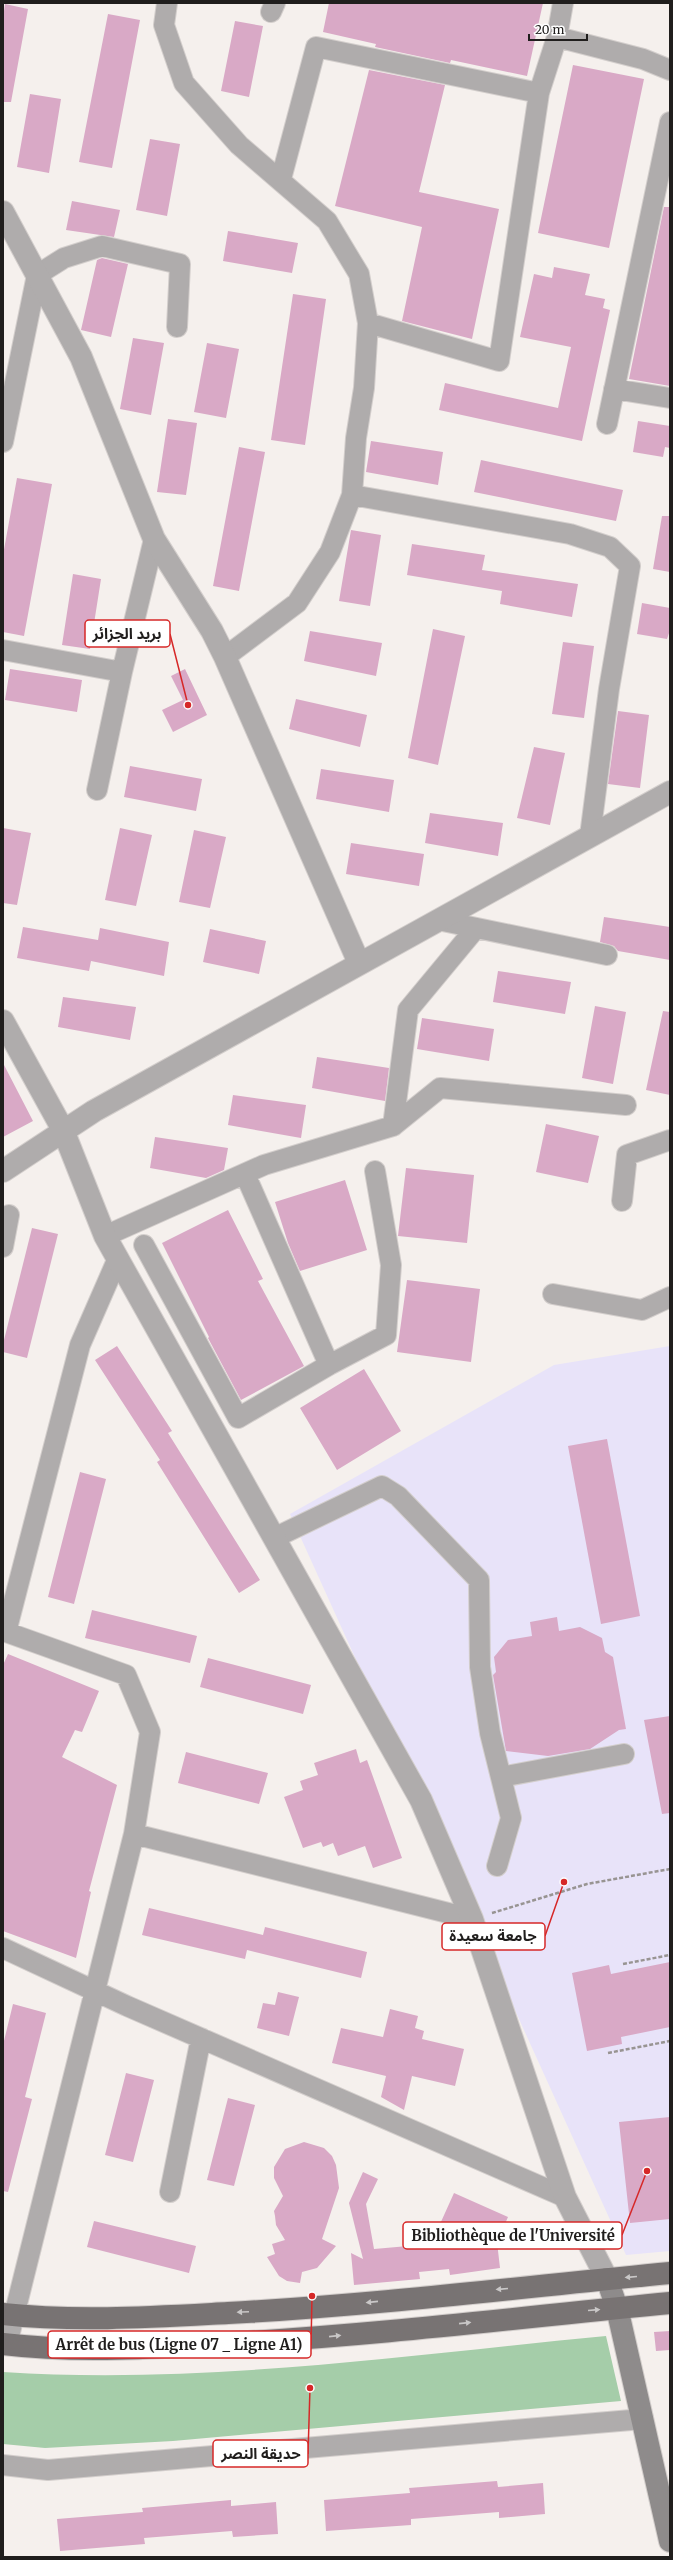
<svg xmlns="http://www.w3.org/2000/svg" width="673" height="2560" font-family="Merriweather,'Noto Sans Arabic',serif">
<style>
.education{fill:#e8e3f9}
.green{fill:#a5cda9}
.building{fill:#d9a9c6}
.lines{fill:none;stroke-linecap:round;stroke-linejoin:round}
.minor-casing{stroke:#d3cecc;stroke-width:22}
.tertiary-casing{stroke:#d3cecc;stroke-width:24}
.secondary-casing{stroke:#d3cecc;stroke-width:24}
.primary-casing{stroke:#d3cecc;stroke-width:24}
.path{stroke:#989492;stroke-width:2.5;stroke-dasharray:4 2;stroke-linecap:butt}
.minor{stroke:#afacac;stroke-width:20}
.tertiary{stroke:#afacac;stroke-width:22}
.secondary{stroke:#8e8b8b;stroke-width:22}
.primary{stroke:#787373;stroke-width:22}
.oneway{fill:#c9c7c7}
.leader{fill:none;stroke:#d62828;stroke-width:1.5}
.callout-dot{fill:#d62828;stroke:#fff;stroke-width:1.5}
.callout{fill:#fff;stroke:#d62828;stroke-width:1.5}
.callout-label{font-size:15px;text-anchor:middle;font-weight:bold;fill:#201e1d}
</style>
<rect width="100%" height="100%" fill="#f5f0ed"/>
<!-- education -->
<path class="education" d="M670,1346V2251L626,2255L290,1514L554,1365Z"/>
<!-- green -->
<path class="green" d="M606,2336L621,2401L173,2441L45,2448L3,2444V2372C204,2385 406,2355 606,2336Z"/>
<!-- building -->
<path class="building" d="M329,3H543L527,76L451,60L450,63L375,47L376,44L323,32Z
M5,4L28,9L11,102H3V18Z
M108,14L140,20L112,168L79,162Z
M235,21L263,26L249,97L221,91Z
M573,65L644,79L609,248L538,233Z
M369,70L445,85L419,192L499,209L472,339L402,321L422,227L335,206Z
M30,94L61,99L49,173L17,167Z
M150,139L180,144L167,216L136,210Z
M72,201L120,210L114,237L66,230Z
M664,207H670V386L629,379Z
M228,231L298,243L292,273L223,261Z
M102,258L128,264L111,337L81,330L97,260Z
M554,267L590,274L585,295L605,299L603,308L610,310L582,441L439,410L445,383L558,408L571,347L520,337L534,274L552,278Z
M293,294L326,299L305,445L271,440Z
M133,338L164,343L151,415L120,409Z
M207,343L239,349L226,418L194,412Z
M168,419L197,423L186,495L157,492Z
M638,421L670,426V448L665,447L663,457L633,452Z
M371,441L443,452L438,485L366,472Z
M239,447L265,452L239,591L213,586Z
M481,460L623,490L616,521L474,492Z
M17,478L52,484L24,636L3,632V555Z
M662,516H670V572L653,569Z
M351,530L381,535L370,606L339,601Z
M412,544L485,555L482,570L578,584L572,617L500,604L502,591L407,575Z
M73,574L101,579L90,649L62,645Z
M642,603L670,608V630L667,639L637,634Z
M433,629L465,636L438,765L408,758Z
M310,631L382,643L376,676L304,661Z
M563,642L594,646L584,718L552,714Z
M10,669L82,680L77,712L5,700Z
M185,669L207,715L173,732L162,710L183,700L171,676Z
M296,699L367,715L360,747L289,729Z
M618,711L649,715L640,788L608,784Z
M534,747L565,753L550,825L517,818Z
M130,766L202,779L196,811L124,797Z
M321,769L394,780L389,812L316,799Z
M430,813L503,823L498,856L425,843Z
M3,828L31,833L17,905L3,903Z
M120,828L152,835L136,906L105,900Z
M194,830L226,837L210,908L179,902Z
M351,843L424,854L419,886L346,874Z
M604,917L670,927V960L618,951L614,946L600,942Z
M23,927L98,940L100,928L169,942L164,976L91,961L89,971L17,958Z
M210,929L266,941L259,974L203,962Z
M498,971L571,982L565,1014L493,1002Z
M63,997L136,1007L130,1040L58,1027Z
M595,1006L626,1012L613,1084L582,1078Z
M663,1011L670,1012V1095L646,1090Z
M422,1018L494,1029L489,1061L417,1049Z
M317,1057L389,1068L385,1101L312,1088Z
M3,1063L33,1121L3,1137Z
M233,1095L306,1105L301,1138L228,1125Z
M546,1124L599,1136L588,1183L536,1172Z
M155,1137L228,1148L224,1170L206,1178L150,1168Z
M406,1168L474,1175L467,1243L398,1236Z
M345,1180L367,1250L300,1271L288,1243L275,1202Z
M228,1210L263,1279L258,1281L304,1366L241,1400L208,1338L209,1337L162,1243Z
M32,1228L58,1234L27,1358L3,1352V1344Z
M407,1280L480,1289L471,1362L397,1352Z
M117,1346L172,1431L168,1433L260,1580L239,1593L157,1462L160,1460L95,1360Z
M364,1369L401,1431L337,1470L300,1408Z
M607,1439L640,1616L601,1624L568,1446Z
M80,1472L106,1479L74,1604L48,1597Z
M92,1610L197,1636L190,1663L85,1638Z
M557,1617L559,1631L580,1627L602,1638L605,1652L613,1657L626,1729L619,1730L590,1749L548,1756L506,1751L493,1675L496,1672L494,1657L508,1640L532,1636L530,1622Z
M8,1654L99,1691L82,1732L75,1730L62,1757L117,1785L89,1891L91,1892L76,1958L3,1931V1665Z
M208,1658L311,1685L303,1714L200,1687Z
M670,1716V1813L662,1814L644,1720Z
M356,1749L360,1763L367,1760L402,1858L373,1868L365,1846L338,1856L333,1843L323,1847L321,1842L303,1848L284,1797L303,1790L300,1781L318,1775L314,1763Z
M186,1752L268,1773L259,1804L178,1783Z
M149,1908L263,1935L265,1927L367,1952L361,1978L247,1950L245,1959L142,1935Z
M670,1962V2027L621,2037L622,2044L587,2051L572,1973L609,1965L611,1974Z
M278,1992L299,1997L289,2036L257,2028L263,2003L275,2005Z
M13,2004L46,2013L25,2097L32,2099L8,2192L3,2191V2045Z
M390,2009L418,2016L415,2028L424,2031L422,2039L464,2049L455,2086L412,2076L404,2110L381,2097L386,2076L332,2063L341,2028L383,2037Z
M126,2073L154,2080L133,2162L105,2155Z
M228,2098L255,2105L234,2186L207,2180Z
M670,2117V2219L630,2223L619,2122Z
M304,2142L324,2148L332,2156L336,2165L339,2188L322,2239L336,2246L317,2268L302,2272L300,2283L287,2281L279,2276L267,2257L275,2254L272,2244L285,2240L276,2225L275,2216L274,2211L283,2196L274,2178V2167L285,2149Z
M363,2172L378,2179L366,2204L374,2249L431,2244L454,2193L508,2217L497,2242L500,2268L450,2275L449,2269L419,2272L420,2279L354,2285L351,2253L363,2259L349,2203Z
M94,2221L196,2246L189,2273L87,2247Z
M670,2331V2350L656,2351L654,2332Z
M497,2481L498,2487L543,2483L545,2514L499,2518V2512L411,2519V2525L326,2531L324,2500L410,2493L409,2488Z
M231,2500V2506L276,2502L278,2534L233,2537L232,2531L144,2538L145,2544L60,2551L57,2519L143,2512L142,2508Z"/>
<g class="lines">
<defs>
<path id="minor" d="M167,3L164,25L184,83L239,145L327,221L359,274L368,323L364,388L356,438L352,495L330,552L297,603L225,657
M271,12L275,3
M557,37L643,59L670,70
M281,179L316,47L539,93
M368,323L499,361L539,93L557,37L563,3
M614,389L670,398
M607,424L670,122
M3,442L37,275L64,258L102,246L180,264L177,327
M352,495L570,534L610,547L630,566L609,689L590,836
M3,650L122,672
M97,790L122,672L154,539
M438,920L607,955
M393,1126L440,1088L626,1105
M245,1174L329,1365
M622,1201L627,1155L670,1140
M105,1236L264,1165L393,1126L408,1010L476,928
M144,1245L238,1418L329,1365L386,1335L391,1265L375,1171
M3,1247L9,1215
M553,1294L642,1310L670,1297
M274,1538L382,1486L398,1496L479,1580L480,1667L490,1733L511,1818L497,1866
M3,1631L126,1675L150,1732L134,1834L7,2344
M6,1632L80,1345L118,1258
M501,1777L624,1754
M134,1834L472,1919
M3,1948L127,2006L565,2197
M170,2192L201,2038
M3,2465L48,2470L643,2419"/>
<path id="tertiary" d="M3,212L81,357L154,539L212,631L225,657L359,963
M3,1021L63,1130L105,1236L421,1800L472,1919L565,2197L607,2279
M3,1171L94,1111L670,792"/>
<path id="secondary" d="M607,2279L617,2308L670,2541"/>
<path id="primary" d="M3,2314C78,2322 153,2317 228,2313C376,2305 523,2287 670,2273
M3,2344C79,2353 155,2348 231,2343C378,2335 524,2317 670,2303"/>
</defs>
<!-- minor casing -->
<use href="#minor" class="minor-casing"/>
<!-- tertiary casing -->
<use href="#tertiary" class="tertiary-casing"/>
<!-- secondary casing -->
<use href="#secondary" class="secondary-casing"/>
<!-- primary casing -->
<use href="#primary" class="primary-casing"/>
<!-- path -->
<path class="path" d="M492,1913L587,1884L670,1869
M623,1964L670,1955
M608,2053L670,2041"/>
<!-- minor -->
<use href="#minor" class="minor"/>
<!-- tertiary -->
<use href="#tertiary" class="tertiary"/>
<!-- secondary -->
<use href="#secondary" class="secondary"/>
<!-- primary -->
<use href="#primary" class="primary"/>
</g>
<!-- one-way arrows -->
<defs><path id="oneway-solid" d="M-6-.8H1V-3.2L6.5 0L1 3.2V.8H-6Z"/></defs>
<g class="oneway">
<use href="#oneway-solid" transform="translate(631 2277) rotate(175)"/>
<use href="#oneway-solid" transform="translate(502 2289) rotate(175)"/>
<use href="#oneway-solid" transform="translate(372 2302) rotate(174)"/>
<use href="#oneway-solid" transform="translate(594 2310) rotate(-5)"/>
<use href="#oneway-solid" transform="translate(243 2312) rotate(177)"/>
<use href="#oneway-solid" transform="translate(465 2323) rotate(-6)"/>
<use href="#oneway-solid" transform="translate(335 2336) rotate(-6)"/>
</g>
<!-- callouts -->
<path class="leader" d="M188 705L170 634M564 1882L545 1936M647 2171L622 2235M312 2296L311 2345M310 2388L308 2454"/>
<g class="callout-dot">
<circle cx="188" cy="705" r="4"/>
<circle cx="564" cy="1882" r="4"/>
<circle cx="647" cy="2171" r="4"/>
<circle cx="312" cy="2296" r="4"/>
<circle cx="310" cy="2388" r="4"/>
</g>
<g class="callout">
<rect x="85" y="620" width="85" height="27" rx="4"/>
<rect x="442" y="1923" width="103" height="27" rx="4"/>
<rect x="403" y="2222" width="219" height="27" rx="4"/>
<rect x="48" y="2331" width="263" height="27" rx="4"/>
<rect x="213" y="2440" width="95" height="27" rx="4"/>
</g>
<g class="callout-label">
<text x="127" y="639">بريد الجزائر</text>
<text x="493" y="1941">جامعة سعيدة</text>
<text x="513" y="2241">Bibliothèque de l'Université</text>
<text x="179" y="2350">Arrêt de bus (Ligne 07 _ Ligne A1)</text>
<text x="261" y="2459">حديقة النصر</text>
</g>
<!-- border -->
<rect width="673" height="2560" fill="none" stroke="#201e1d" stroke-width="8"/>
<!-- scale -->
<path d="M529 34v6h58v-6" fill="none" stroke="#201e1d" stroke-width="2"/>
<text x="535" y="34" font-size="12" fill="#201e1d" stroke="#ffffff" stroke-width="3" paint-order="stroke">20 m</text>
</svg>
